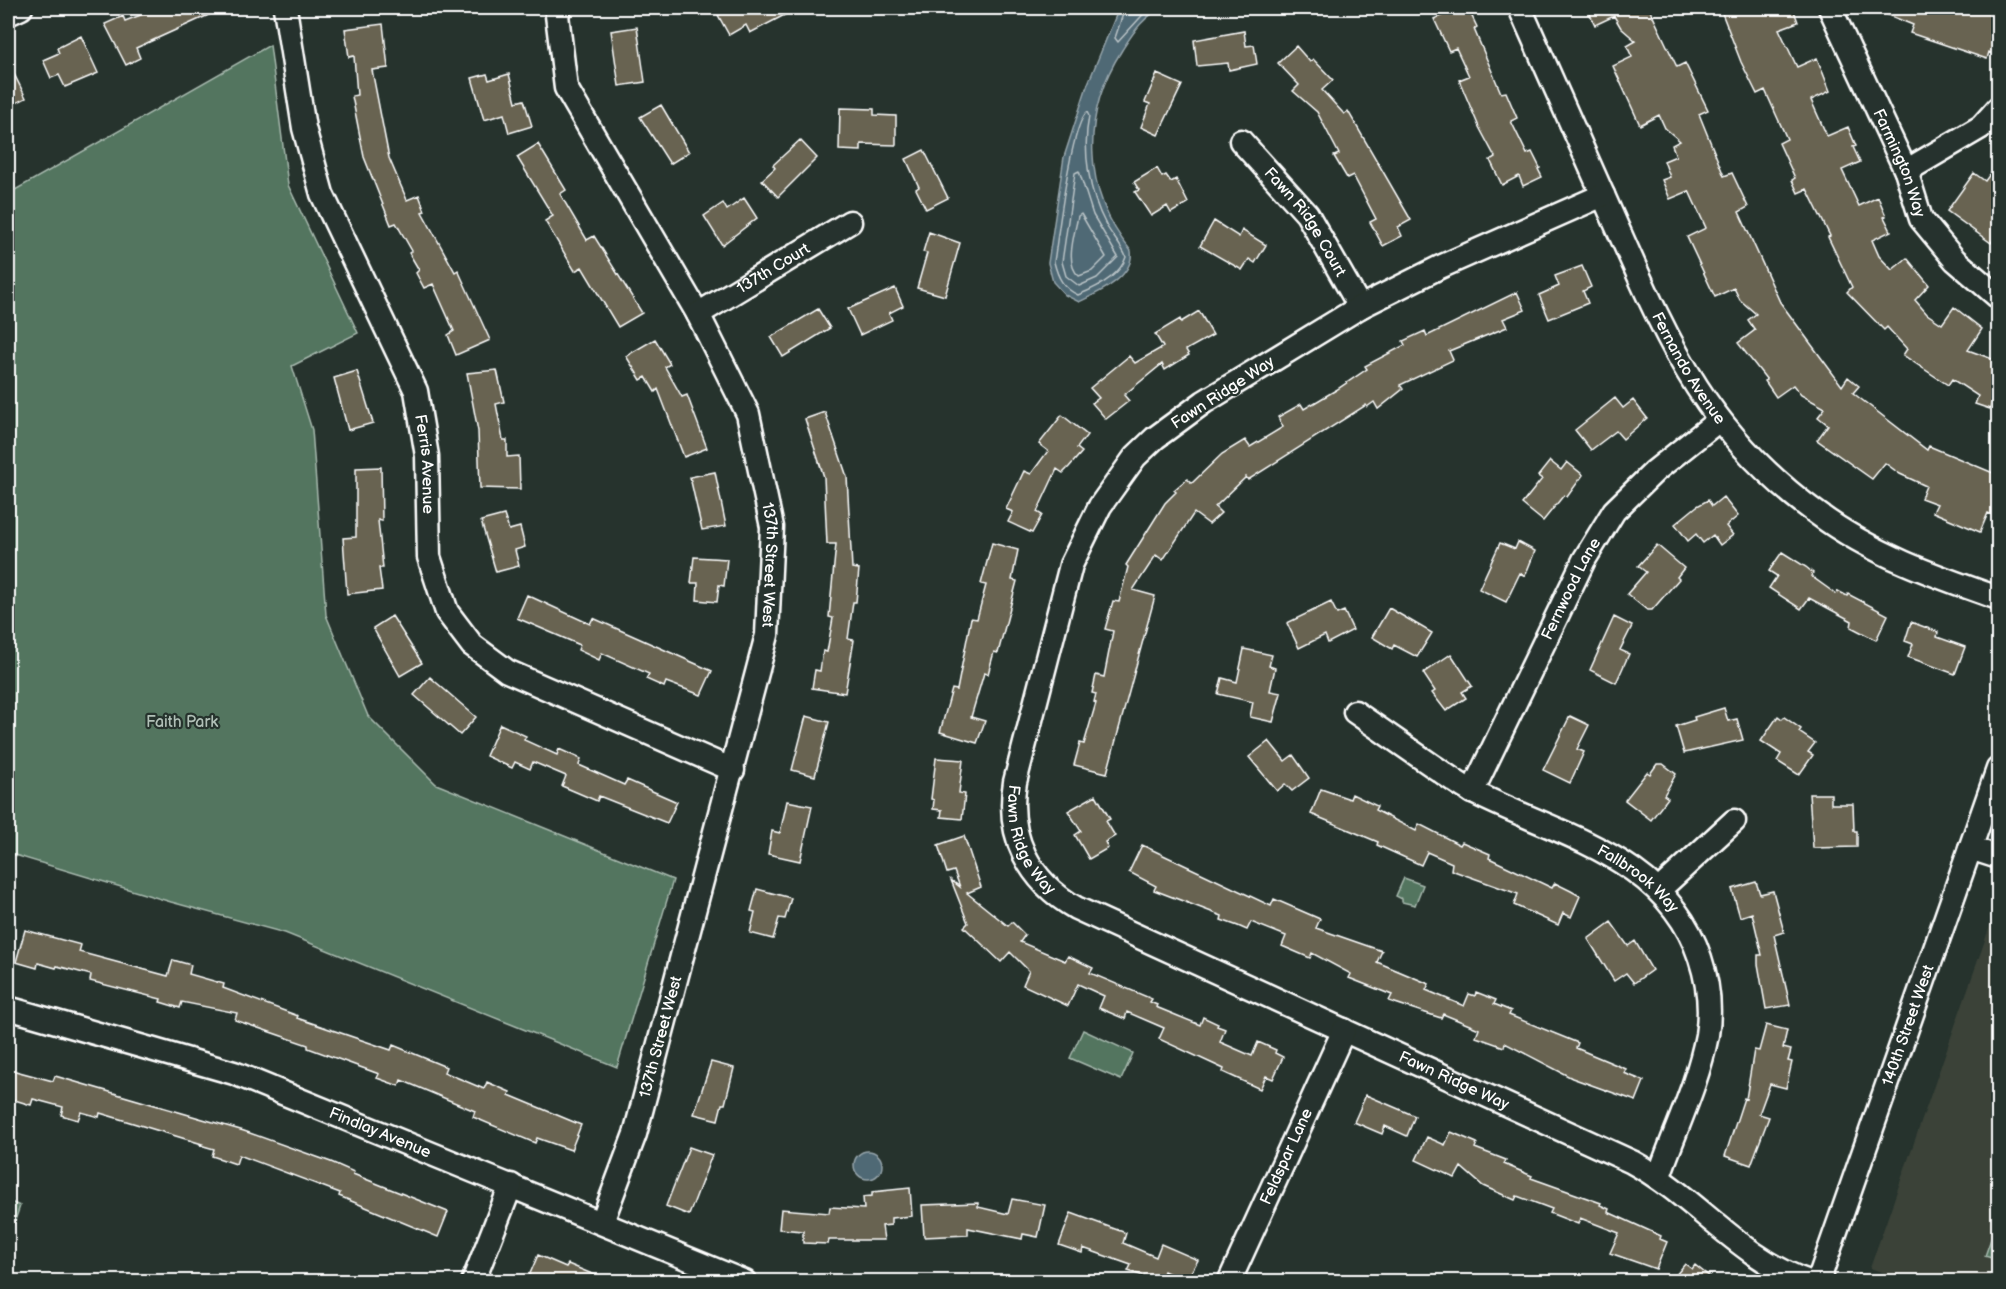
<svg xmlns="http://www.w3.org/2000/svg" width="2006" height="1289" font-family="'Balsamiq Sans',sans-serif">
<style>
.built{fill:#3a4238}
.green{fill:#52745f;stroke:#a8baaf;stroke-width:1.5}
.water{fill:#506974;stroke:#96a5ac;stroke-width:1.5}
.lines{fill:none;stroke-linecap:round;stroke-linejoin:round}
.shore{stroke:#b9c3c7;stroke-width:1.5}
.building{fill:#686451;stroke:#fff;stroke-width:1.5}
.minor-casing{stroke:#fff;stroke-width:27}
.minor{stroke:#26332d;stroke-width:22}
.labels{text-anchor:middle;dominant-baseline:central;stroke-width:4.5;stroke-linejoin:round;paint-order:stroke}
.street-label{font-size:16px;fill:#fff;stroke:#26332d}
.park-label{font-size:16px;fill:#b1c0b7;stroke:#26332d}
</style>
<rect width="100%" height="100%" fill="#26332d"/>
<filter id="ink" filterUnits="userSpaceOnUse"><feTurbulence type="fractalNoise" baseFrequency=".0167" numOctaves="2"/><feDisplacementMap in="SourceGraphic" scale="12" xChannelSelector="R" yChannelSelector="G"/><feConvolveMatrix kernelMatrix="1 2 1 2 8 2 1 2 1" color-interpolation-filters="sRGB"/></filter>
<g filter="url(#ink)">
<!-- built -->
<path class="built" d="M1998,903V1281H1908L1870,1268Z"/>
<!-- green -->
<path class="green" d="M270,45L288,185L358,333L292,366L312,430L326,615L368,716L436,784L673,880L617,1067L285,933L171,902L8,853V194Z
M1404,878L1423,885L1415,905L1402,902V899L1396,896Z
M1083,1030L1133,1053L1121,1080L1070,1058Z
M8,1201L20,1206L8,1241Z
M1998,1219V1260L1985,1256Z"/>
<!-- water -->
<path class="water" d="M1119,8H1163C1144,15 1133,33 1122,50C1081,114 1082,191 1131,251C1135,277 1098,293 1079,302L1065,295L1053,282L1048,263L1064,157L1087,86Z
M854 1165a14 14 0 1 1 28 0a14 14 0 1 1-28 0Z"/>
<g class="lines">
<!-- shore -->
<path class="shore" d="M1125,8L1115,38L1118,42L1149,8
M1087,112L1089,116C1082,151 1089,193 1106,225C1112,236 1122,246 1126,257C1120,276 1096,288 1078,295C1063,288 1058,278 1054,262C1058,237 1071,124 1087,112Z
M1079,171L1093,215L1118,257L1097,278L1079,286L1066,276L1062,262L1075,173Z
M1081,214L1106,257L1092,271L1079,276C1064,264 1075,233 1078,216Z"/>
</g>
<!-- building -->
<path class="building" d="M159,8H224L136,48L140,58L126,65L105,24L123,16L125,21Z
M731,8H798L750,33L746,25L729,35L718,15Z
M1459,8H1468L1477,27L1474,29L1501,93L1506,92L1517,118L1511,121L1527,154L1532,152L1540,168L1538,169L1542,177L1523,186L1519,176L1502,185L1490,160L1495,157L1479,127L1459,80L1469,76L1456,48L1449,51L1434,19Z
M1587,8H1649L1677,67L1685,63L1708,110L1699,114L1724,176L1732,173L1748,207L1739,212L1780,302L1842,386L1848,377L1859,386L1853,393L1927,450L1929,446L1998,475V517L1988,513L1980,532L1933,512L1937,504L1921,498L1926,486L1900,474L1885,463L1872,479L1817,440L1828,425L1818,417L1825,408L1801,395L1793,385L1776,397L1765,381L1767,380L1738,343L1755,330L1748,320L1756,314L1740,300L1734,288L1715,297L1687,237L1706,228L1689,191L1670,199L1662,180L1670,177L1664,161L1676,156L1672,145L1680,141L1665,128L1659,115L1640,125L1613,66L1632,57L1627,46L1636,41L1621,28L1614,16L1595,25Z
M1720,8H1793L1798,22L1779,29L1797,67L1817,58L1830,91L1811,100L1827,136L1848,127L1856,146L1853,147L1860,162L1842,170L1859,206L1878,197L1886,216L1884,217L1891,231L1872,240L1879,256L1892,270L1907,258L1929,285L1915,300L1927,314L1942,324L1954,307L1982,329L1968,350L1998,361V401L1993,399L1990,409L1975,404L1978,396L1952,379L1948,385L1903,355L1907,349L1887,327L1884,330L1847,292L1852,287L1828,237L1830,236L1807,189L1798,193L1792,180L1795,178L1779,143L1787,139L1765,90L1757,94L1741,62Z
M1871,8H1998V56L1989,52L1987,59L1910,33L1913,25Z
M383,24L388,68L372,70L389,158L407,200L419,195L425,211L422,212L455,272L458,270L490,340L456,355L448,335L454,331L433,284L424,288L416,273L419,270L409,253L412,251L396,223L391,225L364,157L352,96L357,95L354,56L349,57L345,29Z
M637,27L645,82L619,86L611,31Z
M1244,31L1246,46L1254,45L1257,64L1229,70L1228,63L1197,66L1194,40Z
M81,36L98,73L65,87L59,75L51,78L43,60L59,53L57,48Z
M1296,46L1310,62L1313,59L1333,80L1322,90L1344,114L1348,111L1411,220L1398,227L1402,236L1383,246L1370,222L1376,219L1353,175L1347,178L1334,156L1339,154L1317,112L1293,91L1299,85L1278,63Z
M8,62L26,98L8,107Z
M487,74L489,80L509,74L516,102L524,100L532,126L509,133L504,114L484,120L472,78Z
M1157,74L1182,85L1158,135L1141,127L1150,104L1145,102Z
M661,105L689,152L670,164L640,117Z
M840,108L874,109V115L896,116V145L861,144V151L839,150Z
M800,140L817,158L778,197L762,180L775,168L773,165Z
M538,144L566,190L560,194L587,240L594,236L642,313L618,327L582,267L575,271L545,221L553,216L517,157Z
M924,150L948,198L926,209L916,189L919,187L906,159Z
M1998,163V232L1991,243L1947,211L1974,173L1985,181Z
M1157,168L1162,177L1166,175L1171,182L1176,179L1188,203L1171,213L1167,206L1151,216L1135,192L1139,190L1134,182Z
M744,198L757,218L722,245L704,216L723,203L727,210Z
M1214,221L1239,237L1242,230L1266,245L1255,263L1249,259L1242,270L1200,246Z
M929,232L960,243L945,296L917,288L927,253L923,252Z
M1582,266L1591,287L1583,291L1588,303L1549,319L1539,295L1559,286L1555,276Z
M895,288L903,306L889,313L892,320L860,335L848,309Z
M1517,292L1525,310L1503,319L1507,327L1449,351L1453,360L1400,385L1403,389L1378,409L1374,402L1367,407L1366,405L1248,480L1246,477L1215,507L1221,513L1209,524L1194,513L1163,560L1156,555L1133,590L1155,596L1107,773L1074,765L1080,743L1084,744L1096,703L1094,702L1096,694L1092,693L1096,675L1104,677L1113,631L1105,629L1113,601L1119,602L1128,567L1126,565L1165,503L1176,492L1174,490L1187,479L1192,483L1222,454L1245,440L1250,447L1283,427L1278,417L1301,404L1304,409L1336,390L1367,369L1365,366L1405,345L1403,341L1425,331L1427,336Z
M818,309L830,328L783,357L771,337Z
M1199,311L1213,335L1186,350L1189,355L1165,370L1162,364L1124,395L1129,401L1106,419L1092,403L1099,398L1090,388L1129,356L1135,363L1163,347L1155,334L1180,319L1181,322Z
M655,339L670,364L665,367L682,397L687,395L707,448L684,457L658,389L655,392L646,377L641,380L626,356Z
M497,370L504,402L496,404L503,440H507V457L519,456L520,489L480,488L478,431L467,373Z
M357,371L373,423L348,430L334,378Z
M1615,398L1623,408L1633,400L1647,418L1623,439L1616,431L1591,450L1575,430Z
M825,412L847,477L852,568L859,569L856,602H853L848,639L854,640L845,693L812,688L815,670L820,671L823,651L827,652L833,618L829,617L836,544H827L824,477L805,419Z
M1062,415L1087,435L1077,448L1082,452L1069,467L1063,473L1057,469L1037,512L1042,515L1032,533L1008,522L1013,512L1006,509L1024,471L1031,474L1048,451L1039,444Z
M1550,461L1561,470L1567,462L1583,475L1567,497L1564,495L1543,521L1522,504L1542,479L1538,476Z
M381,467L382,521L378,520L383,568H379L382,590L347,594L343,538L356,537V468Z
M715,472L726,526L702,530L690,477Z
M1723,497L1738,516L1726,526L1733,535L1720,545L1713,535L1703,543L1696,534L1688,541L1675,524L1697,506L1708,500L1712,506Z
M504,515L509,530L520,527L525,547L515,550L519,566L496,572L481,521Z
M1518,542L1535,551L1525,576L1520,573L1506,602L1479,589L1500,543L1515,549Z
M992,543L1018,550L1012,580L1017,581L998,653L994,652L988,674L984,673L971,717L985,721L977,743L940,732L952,689L957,690L971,618L977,619L986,585L981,584Z
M1657,545L1684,568L1677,577L1679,579L1652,610H1647L1627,594L1646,572L1638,566Z
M1782,552L1806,567L1813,573L1811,576L1836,594L1838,591L1847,596L1848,594L1888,615L1876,640L1851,627L1852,621L1809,598L1801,609L1769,588L1777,576L1769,571Z
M694,557L727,559L724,586L719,585L717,602L697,600L698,583H691Z
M527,595L590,624L593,618L712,671L701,695L666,682L664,687L646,679L649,674L602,653L599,660L578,650L580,645L517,618Z
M1331,602L1337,614L1344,611L1353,630L1328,643L1325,635L1299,648L1287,623Z
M1389,608L1432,633L1417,657L1394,645L1392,649L1372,637Z
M392,616L422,663L400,676L373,628Z
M1614,617L1632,626L1620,650L1629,654L1616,683L1590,670Z
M1911,622L1938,632L1937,637L1965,647L1955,674L1908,657L1913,644L1905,641Z
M1244,649L1272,655L1269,666L1275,668L1270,691L1281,693L1273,722L1250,717L1253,702L1218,694L1222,678L1237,682Z
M1451,654L1472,686L1462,692L1466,698L1446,711L1432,693L1435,691L1423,673Z
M430,677L476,717L460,735L414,695Z
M1724,708L1728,721L1737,719L1743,740L1684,753L1676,726L1695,720L1694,717Z
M806,716L829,722L815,776L792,770Z
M1570,716L1589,725L1577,749L1584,752L1570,783L1543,770Z
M1778,716L1782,719L1784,717L1801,729L1799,732L1815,743L1808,752L1813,755L1799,775L1777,761L1781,754L1761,741Z
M500,724L526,736L524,740L557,755L559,749L581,759L579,765L624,785L627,780L677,802L667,823L599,796L597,801L562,786L566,776L533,762L530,769L515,762L512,768L486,756Z
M1269,741L1285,761L1293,755L1309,778L1292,791L1285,784L1277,791L1249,757Z
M936,758L963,760L959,793L965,794L962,819L941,817L942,810L933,809L934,800L931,799Z
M1657,764H1663L1676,774L1664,795L1668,798L1651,820L1625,800L1647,772L1650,774Z
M1321,789L1350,799L1352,794L1377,806L1375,810L1416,831L1419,824L1460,845L1462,842L1490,854L1489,858L1552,888L1555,883L1571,891L1580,896L1571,917L1563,913L1558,925L1514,905L1518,894L1451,870L1452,863L1427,852L1421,865L1377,845L1378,842L1311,814Z
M1809,794H1831V804H1853L1854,831H1857V847L1813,848Z
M1096,795L1110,819L1106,821L1115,836L1105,842L1108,848L1089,859L1075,835L1081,831L1068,811Z
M787,801L812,806L800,861L768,854L772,831L780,833Z
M964,836L981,887L967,893L1008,926L1012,922L1025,935L1020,942L1065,961L1068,956L1093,968L1090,973L1152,999L1150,1002L1157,1005L1156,1007L1200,1025L1203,1017L1218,1024L1217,1026L1225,1029L1220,1042L1252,1056L1258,1042L1276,1050L1275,1053L1283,1057L1273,1079L1266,1076L1260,1089L1223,1072L1224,1069L1159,1039L1164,1028L1127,1012L1125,1019L1099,1008L1104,996L1078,984L1068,1006L1023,985L1029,971L1010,952L1001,962L964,927L968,923L951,880L960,887L954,871L947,873L938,845Z
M1142,845L1271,906L1274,899L1320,919L1316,928L1382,951L1377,962L1429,984L1426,990L1464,1006L1469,994L1475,996L1476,992L1496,1000L1494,1004L1511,1011L1509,1015L1578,1043L1576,1048L1626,1069L1624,1073L1644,1081L1636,1101L1572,1078L1505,1043L1504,1047L1476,1037L1479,1029L1443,1014L1441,1018L1389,1001L1392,995L1349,978L1351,974L1312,953L1310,958L1282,946L1286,936L1251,922L1247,930L1238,926L1221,920L1222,916L1154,890L1156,886L1129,872Z
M1756,882L1760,894L1773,891L1784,932L1774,935L1790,1005L1766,1009L1758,964V955H1762L1752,913L1740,917L1732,889Z
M757,889L791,898L785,919L779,918L773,939L750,933L755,912L751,911Z
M1611,922L1628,946L1635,941L1652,970L1634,983L1626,973L1614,981L1588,939Z
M25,930L81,945L79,952L168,976L173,960L191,965L189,974L224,984L223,988L298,1016L297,1018L391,1050L393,1045L446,1067L444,1072L484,1089L487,1082L510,1092L509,1095L581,1125L571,1150L537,1138L535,1143L473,1117L475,1111L401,1080L399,1086L377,1078L379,1074L308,1048V1045L235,1020L237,1013L182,1002L180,1008L160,1002L161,999L90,981L91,975L57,966L56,968L38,963L37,968L16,962Z
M1766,1025L1787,1030L1783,1048L1791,1050L1788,1061L1792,1062L1786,1088L1770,1084L1759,1114L1769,1117L1751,1165L1725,1156L1744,1098L1746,1099L1754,1050L1759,1051Z
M711,1062L734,1068L725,1104H722L718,1120L694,1114Z
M8,1069L53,1081L55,1076L244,1131L331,1162L354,1172L353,1174L448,1212L438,1237L339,1196L340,1193L239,1155L236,1164L212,1156L214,1149L200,1145L202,1144L100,1113L99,1117L81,1112L78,1120L61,1115L63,1107L33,1099L31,1105L8,1098Z
M1366,1095L1415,1116L1407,1136L1385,1126L1382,1134L1354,1122Z
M1451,1132L1477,1143L1475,1148L1506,1160L1504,1164L1532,1176L1531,1178L1601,1203L1600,1205L1609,1209L1608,1212L1661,1236L1660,1239L1667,1242L1656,1269L1610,1253L1619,1233L1580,1218L1578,1224L1550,1213L1552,1209L1517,1196L1515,1200L1483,1186L1461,1167L1455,1178L1416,1160L1427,1137L1445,1145Z
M689,1147L712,1155L689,1215L666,1206Z
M910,1188L912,1216L891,1218V1225L882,1226L884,1240H829L828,1244L803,1243V1231L779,1229L781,1209L829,1213L830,1207L864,1209L863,1197L872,1196V1192Z
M1012,1199L1045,1205L1038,1237L1023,1234L1022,1239L968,1228V1235L924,1237L922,1205L978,1203V1207L1008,1214Z
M1071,1213L1126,1233L1123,1243L1156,1257L1161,1244L1198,1260L1186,1281L1164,1271L1160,1281L1128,1271L1131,1265L1083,1248L1082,1253L1059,1245Z
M538,1255L566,1267L568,1264L609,1281H543L529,1276Z
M1685,1264L1692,1269L1695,1265L1715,1281H1671Z"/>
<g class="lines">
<defs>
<g id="minor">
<path id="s1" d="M285,8L304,128L322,194L416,391L427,456L429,557L447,612L472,645L507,671L733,770"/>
<path id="s2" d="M560,8L557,15L566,88L698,314L748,414L772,527L767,635L635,1134L602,1222"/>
<path id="s3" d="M1520,8C1550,75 1580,143 1610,211C1666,337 1702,430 1818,514C1872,554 1935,576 1998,598"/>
<path id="s4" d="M1830,8L1906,171L1921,219L1955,260L1998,297"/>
<path d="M8,14L21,8"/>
<path id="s5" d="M1241,141L1307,214L1360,307"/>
<path d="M1906,171L1981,127L1998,108"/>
<path id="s6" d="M1603,195L1440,267L1360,307L1204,402L1155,438L1135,457L1100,506L1071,565L1015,782C1006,836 1029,881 1076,908L1632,1162C1695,1196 1740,1259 1809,1282"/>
<path id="s7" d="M698,314L850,222"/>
<path id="s8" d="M1355,712C1381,730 1407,748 1433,766C1447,775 1460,786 1475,793C1560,836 1667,857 1700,958C1708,982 1711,1010 1707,1035C1698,1083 1675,1130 1659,1176"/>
<path id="s9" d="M1472,792L1584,560L1614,511L1655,471L1719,420"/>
<path d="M1970,848L1998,857"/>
<path d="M1659,890L1734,821"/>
<path id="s10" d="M8,1008L234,1073L745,1282"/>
<path d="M473,1282L511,1185"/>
<path id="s11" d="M1229,1282L1344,1030"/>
<path id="s12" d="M1818,1282L1998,769"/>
</g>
</defs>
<!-- minor casing -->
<use href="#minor" class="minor-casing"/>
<!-- minor -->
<use href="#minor" class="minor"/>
</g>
</g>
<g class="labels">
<!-- street labels -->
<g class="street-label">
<text stroke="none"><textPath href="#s4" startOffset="170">Farmington Way</textPath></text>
<text stroke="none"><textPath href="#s5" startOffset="104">Fawn Ridge Court</textPath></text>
<text stroke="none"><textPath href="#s7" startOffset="88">137th Court</textPath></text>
<text stroke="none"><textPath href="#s3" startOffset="398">Fernando Avenue</textPath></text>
<text transform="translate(1223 393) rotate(-33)">Fawn Ridge Way</text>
<text stroke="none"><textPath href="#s1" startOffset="482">Ferris Avenue</textPath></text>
<text stroke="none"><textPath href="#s2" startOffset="608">137th Street West</textPath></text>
<text stroke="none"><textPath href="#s9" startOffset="226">Fernwood Lane</textPath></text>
<text stroke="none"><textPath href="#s6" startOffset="951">Fawn Ridge Way</textPath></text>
<text stroke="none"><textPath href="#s8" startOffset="330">Fallbrook Way</textPath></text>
<text stroke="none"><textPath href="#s12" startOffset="272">140th Street West</textPath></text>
<text transform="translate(661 1037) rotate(-75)">137th Street West</text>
<text stroke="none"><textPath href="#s6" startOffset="1454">Fawn Ridge Way</textPath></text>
<text stroke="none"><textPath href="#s10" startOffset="393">Findlay Avenue</textPath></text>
<text stroke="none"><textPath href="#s11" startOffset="138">Feldspar Lane</textPath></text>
</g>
<!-- park labels -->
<g class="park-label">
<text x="182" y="722">Faith Park</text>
</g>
</g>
<!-- margin -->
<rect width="2006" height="1289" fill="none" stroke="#26332d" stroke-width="30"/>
<rect x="15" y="15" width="1976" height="1259" fill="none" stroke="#fff" stroke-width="2" filter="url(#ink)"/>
</svg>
